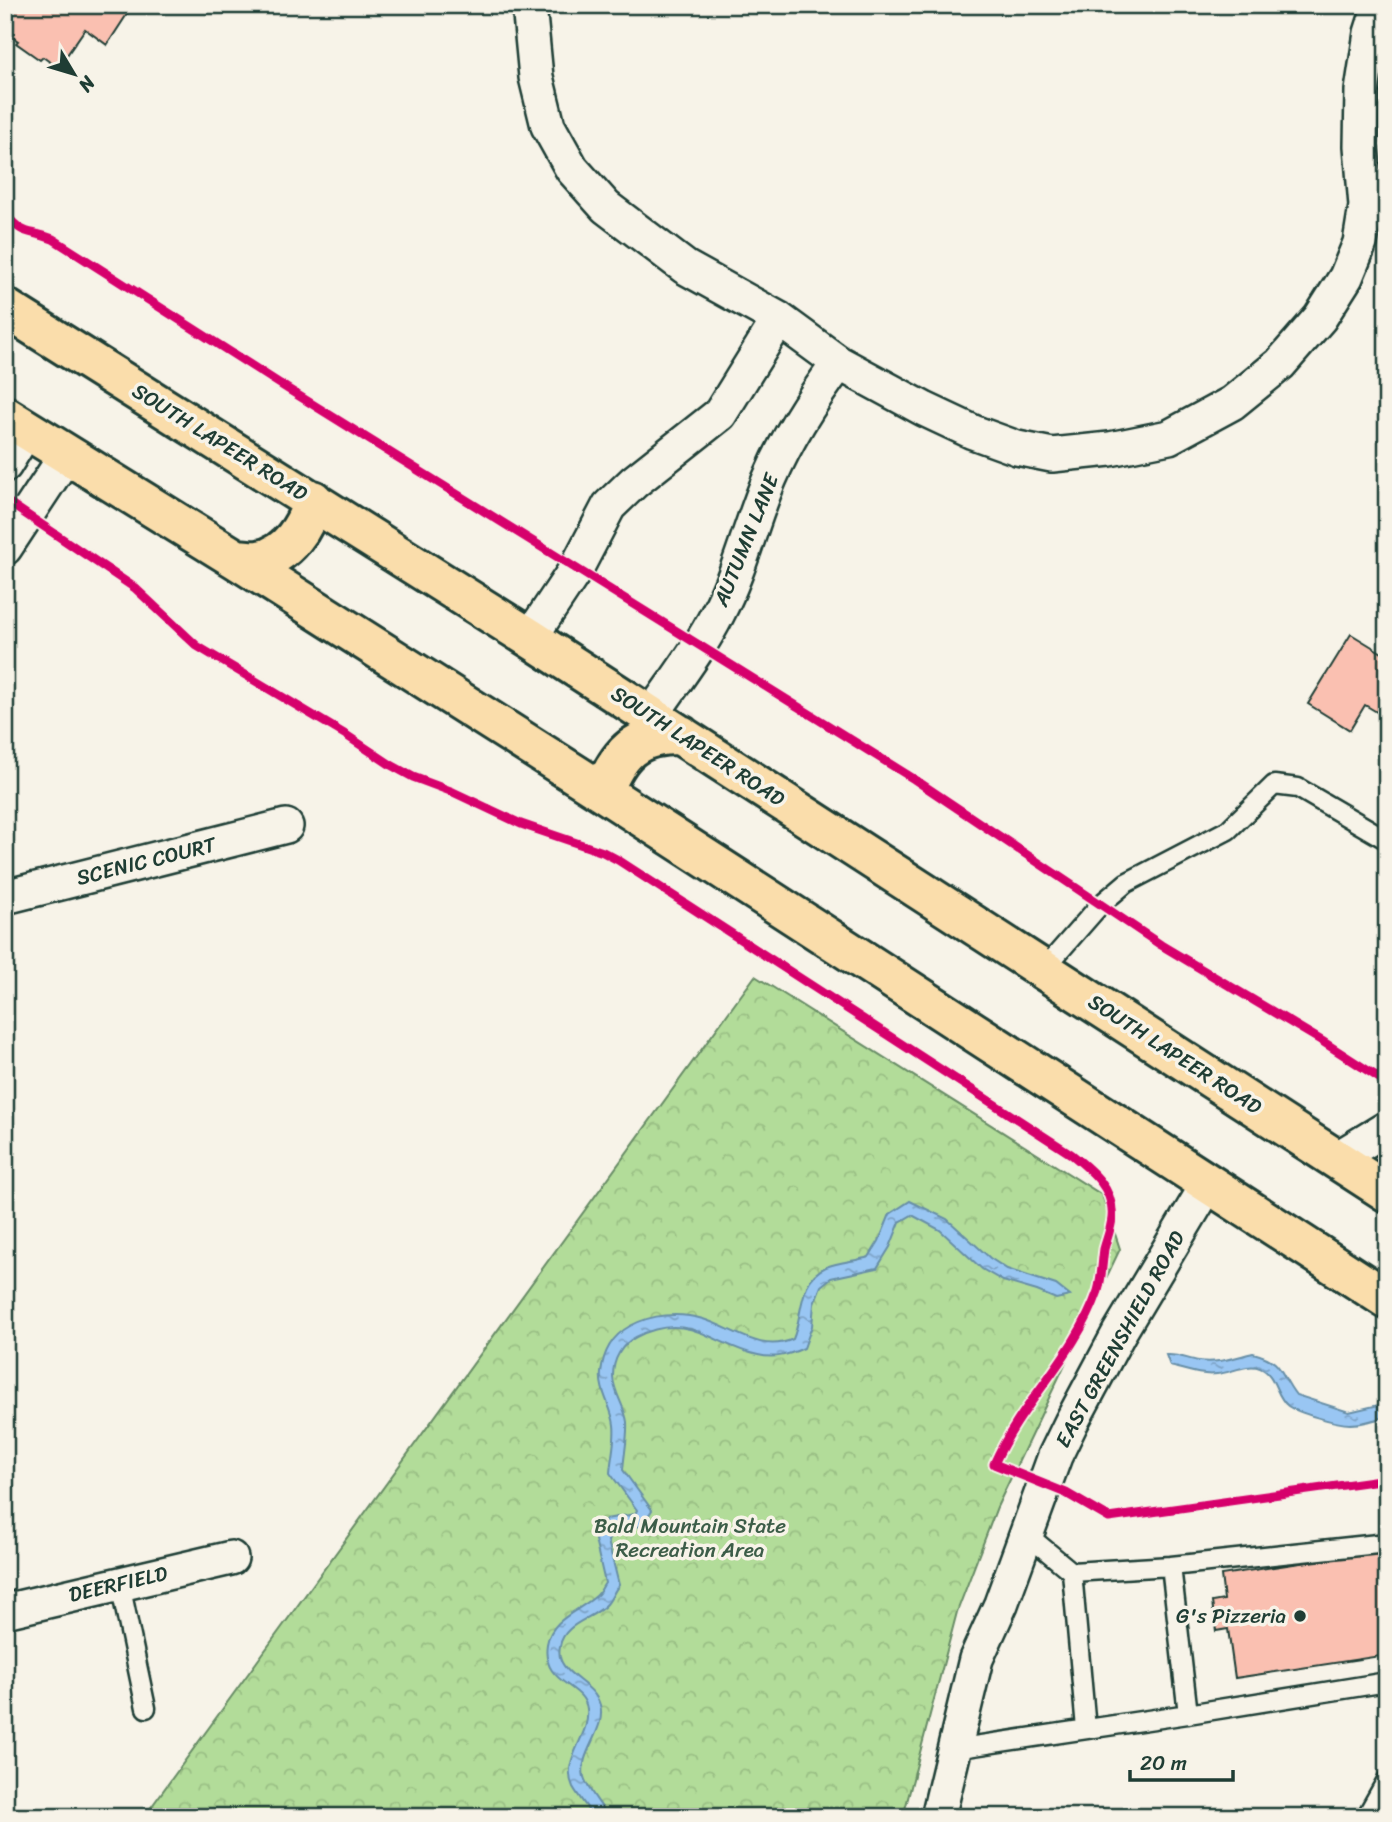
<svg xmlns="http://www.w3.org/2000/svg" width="1392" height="1822" font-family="Sriracha,sans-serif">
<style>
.park{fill:url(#park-crowns);stroke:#688c66;stroke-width:2}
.water{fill:url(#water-ripples);stroke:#688fa7;stroke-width:2}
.building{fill:#fac0b1;stroke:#1f3d34;stroke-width:2}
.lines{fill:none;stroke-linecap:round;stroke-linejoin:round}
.service-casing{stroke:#1f3d34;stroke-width:23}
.minor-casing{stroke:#1f3d34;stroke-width:38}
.primary-casing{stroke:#1f3d34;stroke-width:44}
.service{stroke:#f7f3e8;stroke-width:18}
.minor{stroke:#f7f3e8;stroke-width:33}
.primary{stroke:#faddab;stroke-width:38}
.cycleway-casing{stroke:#f7f3e8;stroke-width:13}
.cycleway{stroke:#d6006c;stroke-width:9}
.poi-dot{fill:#1f3d34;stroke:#f7f3e8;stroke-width:2.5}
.labels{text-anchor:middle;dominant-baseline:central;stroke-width:7;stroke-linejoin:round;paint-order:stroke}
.street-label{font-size:21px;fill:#1f3d34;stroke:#f7f3e8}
.park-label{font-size:21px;fill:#3c5d48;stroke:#f7f3e8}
.poi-label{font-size:21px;fill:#1f3d34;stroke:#f7f3e8;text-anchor:end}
</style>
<defs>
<pattern id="park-crowns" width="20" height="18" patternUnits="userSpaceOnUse" patternTransform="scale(1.75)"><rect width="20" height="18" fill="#b2dc99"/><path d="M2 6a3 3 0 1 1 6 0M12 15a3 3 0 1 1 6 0" fill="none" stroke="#99be84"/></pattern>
<pattern id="water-ripples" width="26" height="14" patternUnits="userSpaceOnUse" patternTransform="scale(1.75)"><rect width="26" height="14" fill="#99c6f3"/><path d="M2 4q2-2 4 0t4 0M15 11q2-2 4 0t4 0" fill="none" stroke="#7ca2c6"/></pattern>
</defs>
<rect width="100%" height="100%" fill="#f7f3e8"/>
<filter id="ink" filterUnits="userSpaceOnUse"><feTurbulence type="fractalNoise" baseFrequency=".0143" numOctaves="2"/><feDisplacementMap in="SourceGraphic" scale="14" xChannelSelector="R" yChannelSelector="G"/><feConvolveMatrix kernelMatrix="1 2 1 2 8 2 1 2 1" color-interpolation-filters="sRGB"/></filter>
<g filter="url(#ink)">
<!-- park -->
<path class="park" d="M755,976L1102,1195L1120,1249L997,1507L957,1612L903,1817H144Z"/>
<!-- water -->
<path class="water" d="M910,1201L947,1219L990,1258L1007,1269L1056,1285L1070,1296L1056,1299L1037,1291L1003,1281L982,1269L940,1230L912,1215L900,1222L890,1247L877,1268L831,1278L821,1286L814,1304L812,1326L804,1348C788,1355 775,1359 758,1355C712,1345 689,1310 636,1337C622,1344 613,1359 613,1376C613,1392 625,1406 627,1422C628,1437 624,1455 623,1470L652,1510L642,1526L614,1530L608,1541L619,1585C614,1591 612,1598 607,1604C594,1619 564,1622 560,1646C554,1675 593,1680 600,1705C607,1729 578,1753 584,1777C587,1788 597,1800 603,1809L598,1817H567L586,1813L588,1809C583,1802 577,1794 573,1787C560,1759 591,1736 587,1709C584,1683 541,1685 547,1644C551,1619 579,1611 596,1596C600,1593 602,1587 605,1583L595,1540L606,1519L635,1514L637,1510L610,1473C611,1457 616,1440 614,1425C612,1407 599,1391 601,1373C603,1352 612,1336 630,1326C652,1314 679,1312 703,1319C733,1328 761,1354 793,1339C803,1316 798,1279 826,1267C839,1262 855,1261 869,1257L879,1241L890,1214Z
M1253,1353C1284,1361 1279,1373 1296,1395L1349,1412L1387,1403V1416C1375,1420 1363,1424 1350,1424C1337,1424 1298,1413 1288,1406C1275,1396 1276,1374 1260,1368C1247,1363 1231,1373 1217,1374C1201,1376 1186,1370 1170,1366L1166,1355C1178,1354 1187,1359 1199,1361C1217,1364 1236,1357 1253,1353Z"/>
<!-- building -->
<path class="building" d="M5,5H133L107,45L85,29L58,68L43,57L40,60L16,43L18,41L5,32Z
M1351,634L1387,656V718L1365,705L1350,730L1308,704Z
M1380,1551L1387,1597V1655L1235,1678L1228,1629L1216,1631L1212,1602L1224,1600L1221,1575Z"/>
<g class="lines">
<defs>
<path id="service" d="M1044,969L1100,905L1126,883L1228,830L1274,785L1298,788L1387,840
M1025,1533L1072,1572L1171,1566L1387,1543
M1171,1566L1188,1714L1387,1682
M1072,1572L1086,1729
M120,1584L146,1708
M954,1749L1188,1714
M1366,1817L1387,1780"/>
<path id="minor" d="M529,5L536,77L548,126L572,169L606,207L685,267L779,319L839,363L924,409L973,432L1017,448L1052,455L1110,449L1169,437L1232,403L1280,364L1320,318L1346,277L1360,243L1366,206L1361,146L1362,91L1371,33L1380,5
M5,465L27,429
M5,548L67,454
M530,638L576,569L609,506L634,482L720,414L779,319
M651,716C674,682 700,649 718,613C741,569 751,522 770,478C788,436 812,399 839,363
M5,897L286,826
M1336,1159L1387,1128
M5,1611L231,1558
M938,1817L976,1659L1001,1604L1055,1456L1071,1423L1119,1333L1208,1184"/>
<path id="primary" d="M5,308L530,638L1387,1192
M5,416L236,559L603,792L1387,1299
M236,559C243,559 252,561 259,560C288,555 306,526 313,500
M603,792C619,752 636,734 681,735"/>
</defs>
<!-- service casing -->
<use href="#service" class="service-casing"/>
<!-- minor casing -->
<use href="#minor" class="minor-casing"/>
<!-- primary casing -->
<use href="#primary" class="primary-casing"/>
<!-- service -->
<use href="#service" class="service"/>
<!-- minor -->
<use href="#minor" class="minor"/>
<!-- primary -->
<use href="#primary" class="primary"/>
<defs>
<path id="cycleway" d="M5,214C25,237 26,229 53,239L288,389L914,779L1161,945L1322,1041L1387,1083
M5,500L135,588L197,646L346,735L391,765L413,777L453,792L521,824L603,852L618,860L1071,1154C1091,1170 1115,1189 1112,1218C1111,1229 1107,1238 1104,1249C1102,1263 1102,1277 1098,1291C1075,1357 1022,1401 994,1464L1066,1493L1109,1518L1387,1479"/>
</defs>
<!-- cycleway casing -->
<use href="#cycleway" class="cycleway-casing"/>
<!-- cycleway -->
<use href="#cycleway" class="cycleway"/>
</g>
</g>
<!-- markers -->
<circle class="poi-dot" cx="1300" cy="1616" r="7"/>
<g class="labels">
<!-- street labels -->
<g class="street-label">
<text transform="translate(220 442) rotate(32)">SOUTH LAPEER ROAD</text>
<text transform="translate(746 540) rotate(-68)">AUTUMN LANE</text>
<text transform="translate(698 746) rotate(33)">SOUTH LAPEER ROAD</text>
<text transform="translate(146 861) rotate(-14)">SCENIC COURT</text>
<text transform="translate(1175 1054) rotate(33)">SOUTH LAPEER ROAD</text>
<text transform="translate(1120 1339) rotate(-61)">EAST GREENSHIELD ROAD</text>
<text transform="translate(118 1584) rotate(-13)">DEERFIELD</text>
</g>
<!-- park labels -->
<g class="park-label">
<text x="690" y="1526">Bald Mountain State<tspan x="690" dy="24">Recreation Area</tspan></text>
</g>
<!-- poi labels -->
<g class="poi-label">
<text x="1286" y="1616">G's Pizzeria</text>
</g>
</g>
<!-- margin -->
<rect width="1392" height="1822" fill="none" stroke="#f7f3e8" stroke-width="28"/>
<rect x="14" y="14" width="1364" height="1794" fill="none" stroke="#1f3d34" stroke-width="2.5" filter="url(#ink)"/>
<!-- north arrow -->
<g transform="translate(74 74) rotate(128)" stroke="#f7f3e8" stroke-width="5" paint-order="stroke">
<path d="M0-5L12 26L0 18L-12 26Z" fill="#1f3d34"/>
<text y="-10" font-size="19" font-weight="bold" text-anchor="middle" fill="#1f3d34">N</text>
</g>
<!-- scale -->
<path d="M1130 1770v10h103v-10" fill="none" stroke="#1f3d34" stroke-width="3.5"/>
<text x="1140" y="1770" font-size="21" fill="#1f3d34" stroke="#f7f3e8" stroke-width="5" paint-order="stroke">20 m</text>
</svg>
